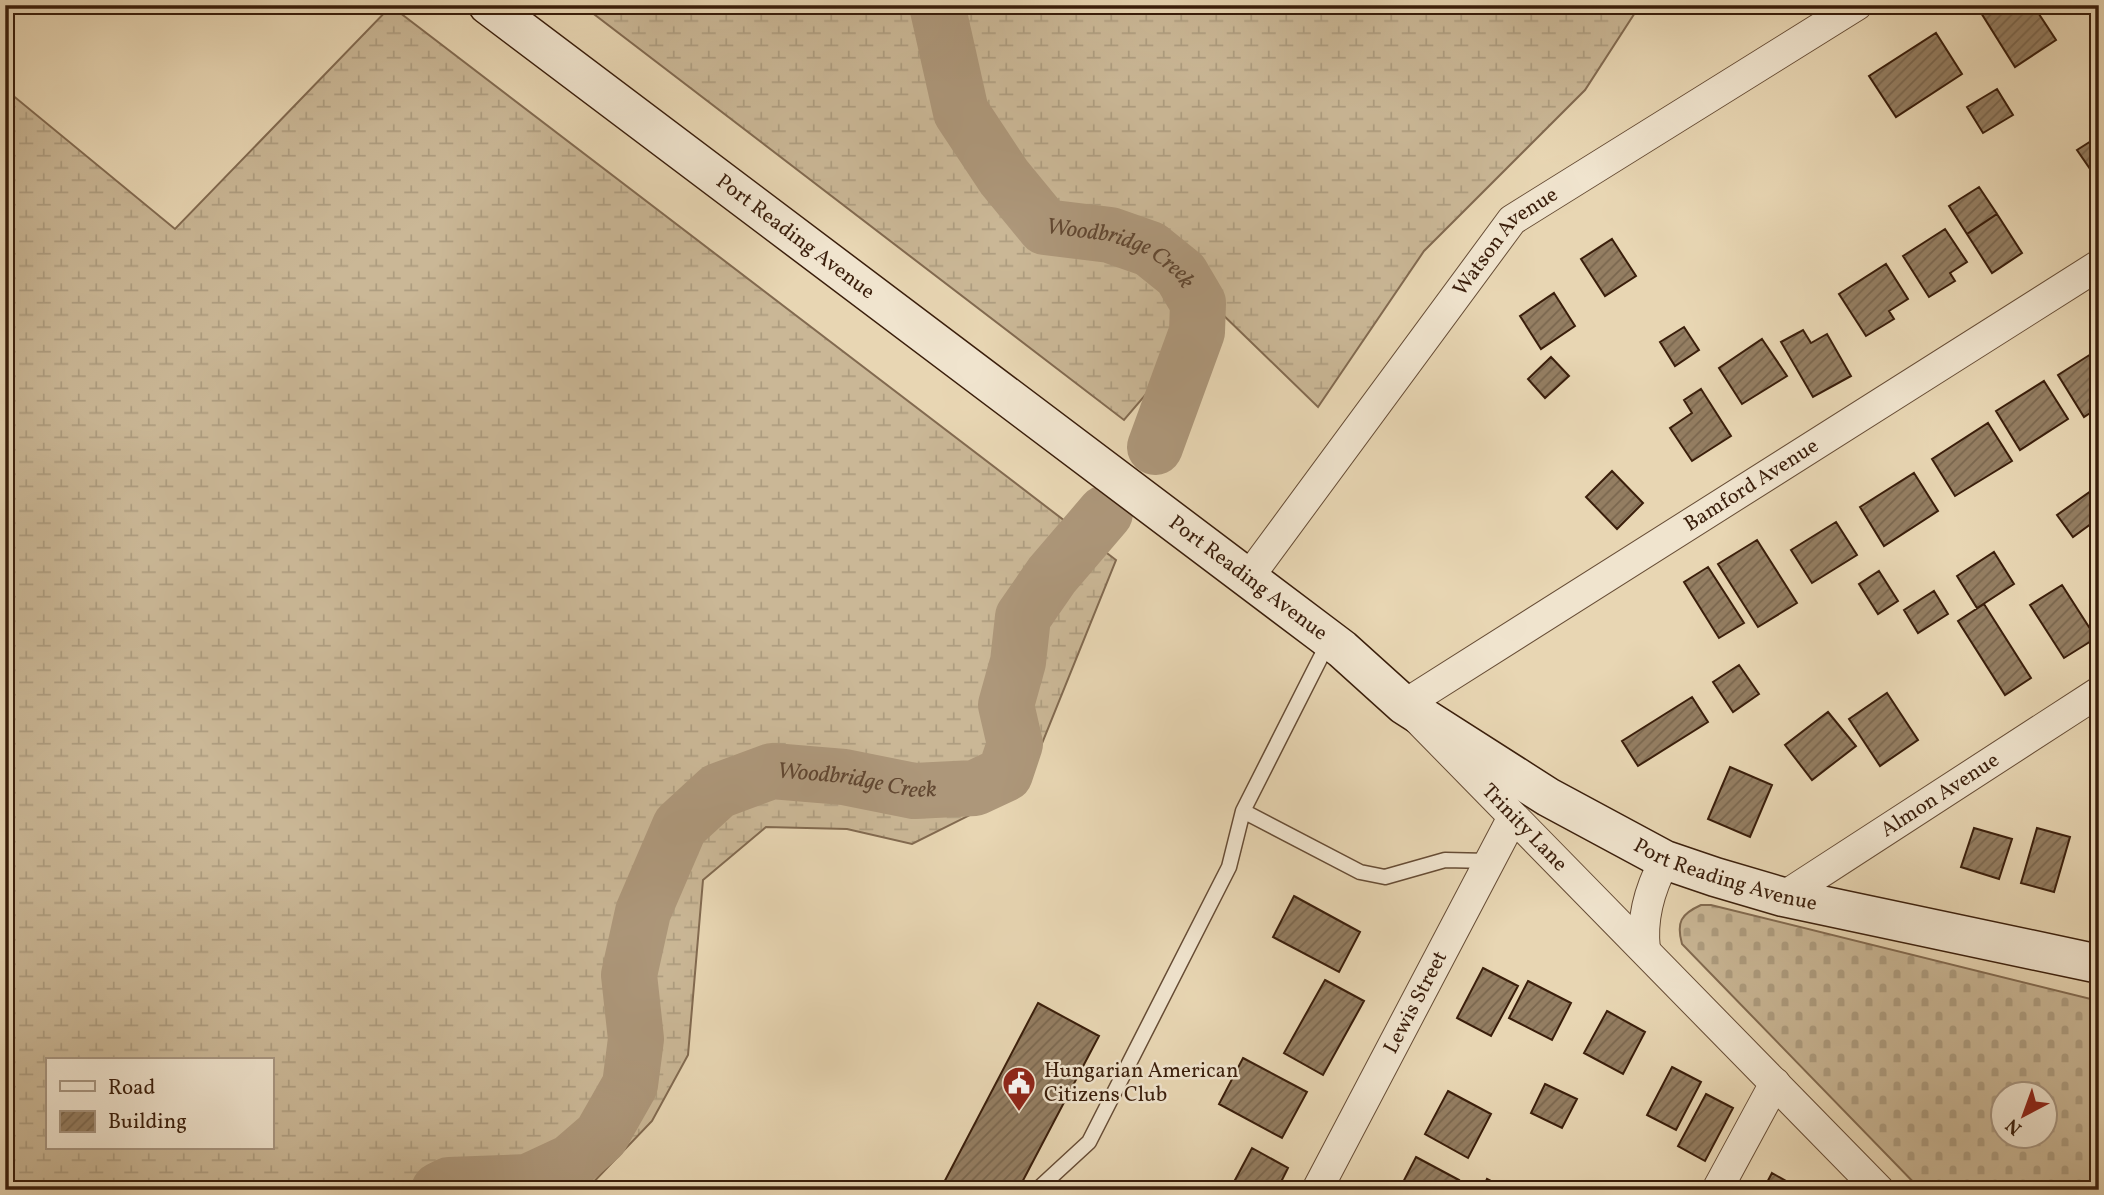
<svg xmlns="http://www.w3.org/2000/svg" width="2104" height="1195" font-family="Vollkorn,serif">
<style>
.wetland{fill:url(#wetland-marsh);stroke:#826a50;stroke-width:2;fill-rule:evenodd}
.cemetery{fill:url(#cemetery-stones);stroke:#826a50;stroke-width:2;fill-rule:evenodd}
.lines{fill:none;stroke-linecap:round;stroke-linejoin:round}
.river{stroke:#ad977a;stroke-width:56}
.building{fill:url(#building-hatch);stroke:#3a1e0b;stroke-width:2}
.service-casing{stroke:#664c35;stroke-width:17}
.minor-casing{stroke:#664c35;stroke-width:32}
.secondary-casing{stroke:#3a1e0b;stroke-width:41}
.service{stroke:#f0e4ce;stroke-width:14}
.minor{stroke:#f0e4ce;stroke-width:30}
.secondary{stroke:#f0e4ce;stroke-width:38}
.labels{text-anchor:middle;dominant-baseline:central;stroke-width:5;stroke-linejoin:round;paint-order:stroke}
.street-label{font-size:21px;fill:#3a1e0b;stroke:#f0e4ce}
.poi-label{font-size:21px;fill:#3a1e0b;stroke:#f0e4ce;text-anchor:start}
.water-label{font-size:23px;font-style:italic;fill:#624832;stroke:#f0e4ce}
</style>
<defs>
<pattern id="wetland-marsh" width="20" height="14" patternUnits="userSpaceOnUse" patternTransform="scale(1.75)"><rect width="20" height="14" fill="#cab796"/><path d="M1 5h8M5 5V1M11 12h8M15 12V8" fill="none" stroke="#ae9d80"/></pattern>
<pattern id="cemetery-stones" width="16" height="16" patternUnits="userSpaceOnUse" patternTransform="scale(1.75)"><rect width="16" height="16" fill="#cab796"/><path d="M2 7V4a2 2 0 0 1 4 0v3zM10 15v-3a2 2 0 0 1 4 0v3z" fill="#ae9d80"/></pattern>
<pattern id="building-hatch" width="6" height="6" patternUnits="userSpaceOnUse" patternTransform="scale(1.75)"><rect width="6" height="6" fill="#947e62"/><path d="M-1 1l2-2M0 6l6-6M5 7l2-2" fill="none" stroke="#7a674f"/></pattern>
</defs>
<rect width="100%" height="100%" fill="#e8d6b3"/>
<filter id="stains"><feTurbulence type="fractalNoise" baseFrequency=".00286" numOctaves="4"/><feColorMatrix values="0 0 0 0 .2 0 0 0 0 .09 0 0 0 0 .02 0 0 0 .5 -.17"/></filter>
<radialGradient id="worn" r=".72"><stop offset=".6" stop-color="#630" stop-opacity="0"/><stop offset="1" stop-color="#630" stop-opacity=".3"/></radialGradient>
<!-- wetland -->
<path class="wetland" d="M582,5H1640L1585,90L1424,251L1318,407L1218,310L1124,420Z
M391,6L1116,560L1024,788L912,844L847,829L766,827L703,880L688,1055L652,1121L586,1190H5V89L175,229ZM47,1060H271V1148H47Z"/>
<!-- cemetery -->
<path class="cemetery" d="M1701,905H1711L2099,1001V1190H1921L1682,944C1676,922 1681,914 1701,905ZM2002,1094H2044V1136H2002Z"/>
<g class="lines">
<!-- river -->
<g class="river">
<path id="s1" d="M937,5L961,112L1004,177L1045,227L1110,235L1150,249L1181,274L1198,303L1197,332L1155,447"/>
<path id="s2" d="M439,1190L449,1185L528,1182L571,1162L601,1136L630,1085L636,1039L629,975L643,912L680,826L718,791L772,771L844,777L914,791L975,788L1005,774L1015,744L1006,705L1018,662L1023,617L1052,575L1105,513"/>
</g>
</g>
<!-- building -->
<path class="building" d="M1983,5H2033L2056,40L2015,67L1978,8Z
M1936,33L1962,74L1896,117L1869,76Z
M1997,89L2013,115L1983,133L1967,107Z
M2099,136V182L2077,150Z
M1979,187L1997,214L1967,234L1949,206Z
M1997,214L2022,253L1992,273L1967,234Z
M1945,229L1967,262L1950,273L1955,281L1929,297L1903,256Z
M1612,239L1636,276L1605,296L1581,259Z
M1886,264L1908,299L1889,311L1894,319L1866,336L1839,294Z
M1554,293L1575,326L1541,349L1520,316Z
M1684,327L1699,350L1675,366L1660,342Z
M1803,330L1811,343L1827,334L1851,376L1813,397L1781,342Z
M1762,339L1787,376L1742,404L1719,368Z
M2099,349V407L2084,417L2058,375Z
M1551,357L1569,376L1545,398L1528,379Z
M2044,381L2068,419L2020,450L1996,411Z
M1701,389L1731,436L1692,461L1670,428L1692,413L1684,400Z
M1988,423L2012,461L1955,496L1932,459Z
M1612,471L1643,503L1617,529L1586,497Z
M1914,473L1938,511L1884,546L1860,507Z
M2091,491L2099,503V518L2073,537L2057,515Z
M1836,522L1857,555L1812,583L1791,550Z
M1757,540L1797,603L1758,627L1718,564Z
M1994,552L2014,584L1977,608L1957,576Z
M1708,567L1744,623L1719,638L1684,582Z
M1879,571L1898,601L1878,614L1859,584Z
M2062,585L2096,638L2064,658L2030,605Z
M1934,591L1948,614L1918,633L1904,610Z
M1984,604L2031,678L2005,695L1958,621Z
M1739,665L1759,694L1733,712L1713,682Z
M1887,693L1918,740L1880,766L1849,719Z
M1692,697L1708,722L1638,766L1622,741Z
M1828,712L1856,746L1812,780L1785,745Z
M1730,767L1772,785L1750,837L1708,819Z
M1974,828L2012,839L1999,879L1961,867Z
M2037,828L2070,837L2054,892L2021,883Z
M1294,896L1360,932L1339,972L1273,937Z
M1483,968L1518,986L1491,1036L1457,1018Z
M1325,980L1364,1001L1323,1075L1284,1053Z
M1528,981L1571,1003L1552,1040L1509,1018Z
M1038,1003L1099,1036L1018,1190H940Z
M1607,1011L1645,1032L1623,1074L1584,1053Z
M1243,1058L1307,1092L1282,1138L1219,1104Z
M1672,1067L1701,1082L1676,1130L1647,1115Z
M1545,1084L1577,1099L1562,1128L1531,1113Z
M1448,1091L1491,1114L1468,1158L1425,1134Z
M1706,1094L1733,1108L1705,1161L1678,1146Z
M1252,1148L1288,1168L1277,1190H1247L1234,1182Z
M1416,1157L1459,1180L1453,1190H1399Z
M1772,1173L1802,1190H1763Z
M1487,1179L1508,1190H1482Z"/>
<g class="lines">
<defs>
<path id="service" d="M1329,641L1243,811L1360,872L1385,877L1445,860L1489,861
M1037,1190L1089,1142L1229,867L1243,811"/>
<g id="minor">
<path id="s3" d="M1248,578L1512,220L1857,5"/>
<path id="s4" d="M1783,897L2099,692"/>
<path d="M1645,950C1641,918 1650,888 1665,860"/>
<path id="s5" d="M1317,1190L1513,817"/>
<path d="M1717,1190L1775,1083"/>
<path id="s6" d="M1879,1190L1404,705L2099,265"/>
</g>
<g id="secondary">
<path id="s7" d="M488,5L1342,649L1404,705L1548,797L1665,860L1715,877L1783,897L2099,964"/>
</g>
</defs>
<!-- service casing -->
<use href="#service" class="service-casing"/>
<!-- minor casing -->
<use href="#minor" class="minor-casing"/>
<!-- secondary casing -->
<use href="#secondary" class="secondary-casing"/>
<!-- service -->
<use href="#service" class="service"/>
<!-- minor -->
<use href="#minor" class="minor"/>
<!-- secondary -->
<use href="#secondary" class="secondary"/>
</g>
<!-- icons -->
<defs>
<symbol id="civic-pin" viewBox="-11 -11 22 30"><path d="M0 17L-7.5 6A9.5 9.5 0 1 1 7.5 6Z" fill="#8f2418" stroke="#f0e4ce"/><path d="M-.6-6.5H3V-4.5H.6V-3L4-1V1h2V6H-6V1h2V-1L-.6-3ZM-1.2 2.5V6h2.4V2.5Z" fill="#fff"/></symbol>
</defs>
<g fill-rule="evenodd">
<use href="#civic-pin" x="1000" y="1064" width="38" height="52"/>
</g>
<g class="labels">
<!-- street labels -->
<g class="street-label">
<text stroke="none"><textPath href="#s7" startOffset="385">Port Reading Avenue</textPath></text>
<text stroke="none"><textPath href="#s3" startOffset="425">Watson Avenue</textPath></text>
<text stroke="none"><textPath href="#s6" startOffset="1090">Bamford Avenue</textPath></text>
<text stroke="none"><textPath href="#s7" startOffset="952">Port Reading Avenue</textPath></text>
<text stroke="none"><textPath href="#s4" startOffset="187">Almon Avenue</textPath></text>
<text transform="translate(1524 828) rotate(46)">Trinity Lane</text>
<text stroke="none"><textPath href="#s7" startOffset="1519">Port Reading Avenue</textPath></text>
<text stroke="none"><textPath href="#s5" startOffset="212">Lewis Street</textPath></text>
</g>
<!-- poi labels -->
<g class="poi-label">
<text x="1044" y="1071">Hungarian American<tspan x="1044" dy="24">Citizens Club</tspan></text>
</g>
<!-- water labels -->
<g class="water-label">
<text stroke="none"><textPath href="#s1" startOffset="334">Woodbridge Creek</textPath></text>
<text stroke="none"><textPath href="#s2" startOffset="700">Woodbridge Creek</textPath></text>
</g>
</g>
<!-- margin -->
<rect width="2104" height="1195" fill="none" stroke="#e8d6b3" stroke-width="28"/>
<rect x="7" y="7" width="2090" height="1181" fill="none" stroke="#3a1e0b" stroke-width="3.5"/>
<rect x="14" y="14" width="2076" height="1167" fill="none" stroke="#3a1e0b" stroke-width="2"/>
<!-- legend -->
<rect x="46" y="1058" width="228" height="91" fill="#f0e4ce" stroke="#a79580" stroke-width="2"/>
<rect x="60" y="1081" width="35" height="10" fill="#f0e4ce" stroke="#a79580" stroke-width="2"/>
<text x="108" y="1094" font-size="21" fill="#3a1e0b">Road</text>
<rect x="60" y="1111" width="35" height="21" fill="url(#building-hatch)" stroke="#a79580" stroke-width="2"/>
<text x="108" y="1128" font-size="21" fill="#3a1e0b">Building</text>
<!-- north arrow -->
<g transform="translate(2024 1115) rotate(221)"><circle r="33" fill="#f0e4ce" stroke="#a79580" stroke-width="2"/>
<path d="M0-5L12 26L0 18L-12 26Z" fill="#8f2418"/>
<text y="-10" font-size="19" font-weight="bold" text-anchor="middle" fill="#3a1e0b">N</text>
</g>
<rect width="100%" height="100%" filter="url(#stains)"/>
<rect width="100%" height="100%" fill="url(#worn)"/>
</svg>
